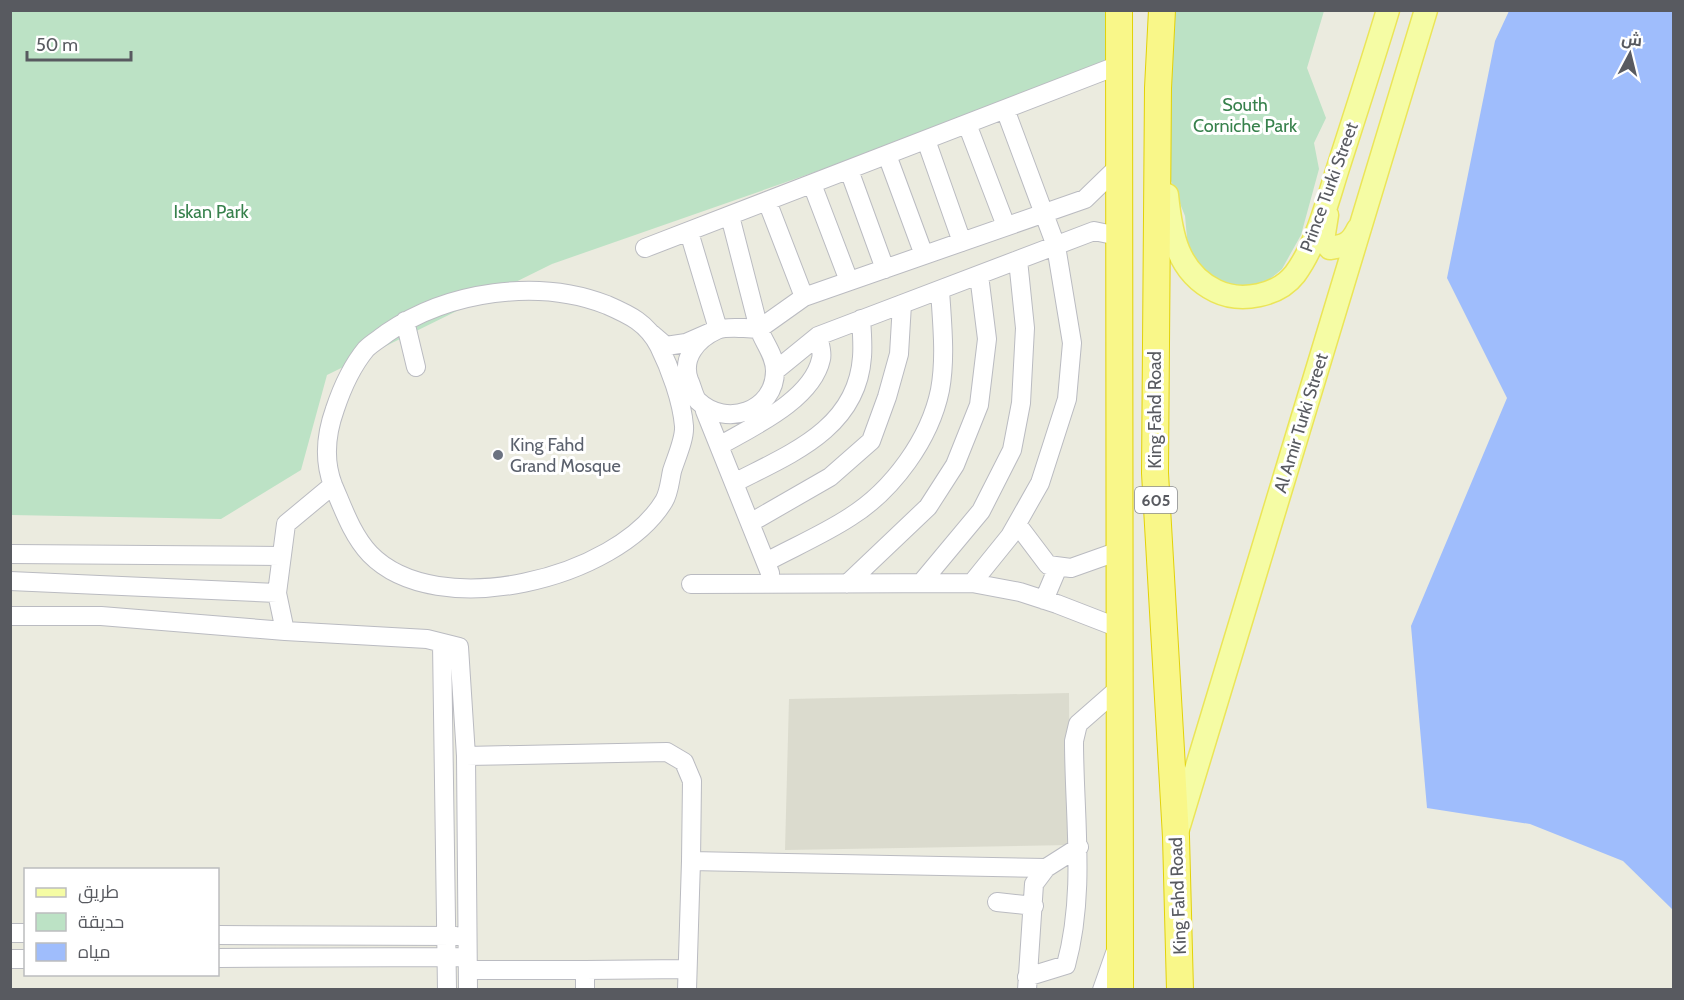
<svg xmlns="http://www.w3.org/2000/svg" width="1684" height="1000" font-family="Cabin,Cairo,sans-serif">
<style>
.education{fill:#dbdbce}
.green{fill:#bce2c5}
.water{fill:#9fbdfc}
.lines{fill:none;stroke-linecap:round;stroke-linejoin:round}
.minor-casing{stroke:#babbc1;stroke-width:20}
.major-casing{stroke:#ebe558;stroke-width:25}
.highway-casing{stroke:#e2d208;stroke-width:28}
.minor{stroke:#fff;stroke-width:18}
.major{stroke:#f5fca4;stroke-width:22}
.highway{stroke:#f9f789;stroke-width:26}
.worship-dot{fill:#6b7280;stroke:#fff;stroke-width:2}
.labels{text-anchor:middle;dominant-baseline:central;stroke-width:6;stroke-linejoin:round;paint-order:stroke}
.shield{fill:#fff;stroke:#8a8c90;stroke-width:1.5}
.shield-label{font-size:16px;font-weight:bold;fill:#585a60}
.park-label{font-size:18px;fill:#37814c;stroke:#fff}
.street-label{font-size:18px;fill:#585a60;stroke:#fff}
.worship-label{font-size:18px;fill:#5b616d;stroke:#fff;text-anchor:start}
</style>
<rect width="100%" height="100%" fill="#ebebdf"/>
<!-- education -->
<path class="education" d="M1069,693L1070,845L785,850L789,699Z"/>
<!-- green -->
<path class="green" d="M11,11H1106L1107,70L552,264L327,375L301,470L221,519L11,515Z
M1171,11H1324L1307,68L1326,118L1314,143L1319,169L1301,235L1282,269L1270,279L1255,285L1236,287L1218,281L1202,267L1188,248L1185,216L1171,181Z"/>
<!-- water -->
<path class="water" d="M1509,11H1673V910L1623,861L1530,824L1427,808L1411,626L1507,398L1447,278L1495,41Z"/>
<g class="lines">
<defs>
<path id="minor" d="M967,124L1006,226
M926,140L962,242
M887,155L924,255
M849,170L885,269
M812,184L849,281
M767,201L804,297
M730,216L759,329L804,297L1085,199L1118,167
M645,248L1119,65
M405,321L416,367
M744,328L759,329C764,343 775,355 775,371C775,411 726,428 698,401C694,397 692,386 689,380C681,358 697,339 717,330C724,327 736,328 744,328Z
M652,334L666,346L686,343L718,329L689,232
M775,371L818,336L1094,231L1118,236
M705,411L770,573
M719,446C752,427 812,400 821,359C823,352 819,342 818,336
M734,483C790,454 857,429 862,357C863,345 862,332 861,319
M750,523L830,477L871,441L887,397L899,354L902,304
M1017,524L1048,565L1071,568L1119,551
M10,554L281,556
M766,562C794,547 824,534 850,517C893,490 930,439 940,390C946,357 942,323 940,290
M10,581L277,593
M921,583L981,511L1012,450L1021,403L1025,328L1018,260
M972,583L1010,536L1040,483L1067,399L1072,343L1056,246L1005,109
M691,584L972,583L1020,592L1057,604L1119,628
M847,584L928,507L955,465L979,405L987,339L979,275
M1044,600L1058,567
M10,616H101L285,631L427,639L459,647L466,756L468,990
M285,631L277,593L286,524L333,485C323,459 326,434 335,409C342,388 352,366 366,349C372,343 381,338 387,333C448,291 538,278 607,305C630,315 647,323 659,346C670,368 682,401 684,426C685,439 676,458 672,471C670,480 669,493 664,501C617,579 437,623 370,554C352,535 343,508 333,485
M442,643L447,990
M466,756L667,752L684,762L692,781L691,861L1046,868L1034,884L1027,990
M1046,868L1079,847
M997,902L1034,906
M10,933H26
M218,935L456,936
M218,958L459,957
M10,959H26
M468,970H585
M1027,977L1066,965C1086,892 1074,816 1074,741L1078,724L1118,689
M585,990V970L687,969
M687,990L691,861
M1102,990L1115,953"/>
<path id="major" d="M1167,195C1171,234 1177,272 1216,291C1241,303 1278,296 1295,274C1317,244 1327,202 1338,168C1355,115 1372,63 1388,10
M1327,215L1323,240L1330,248C1346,246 1351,243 1358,229
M1178,829L1426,10"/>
<path id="highway" d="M1119,10L1120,990
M1162,10L1158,88L1155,473L1176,837L1180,990"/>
</defs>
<!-- minor casing -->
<use href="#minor" class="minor-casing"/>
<!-- major casing -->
<use href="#major" class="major-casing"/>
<!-- highway casing -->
<use href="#highway" class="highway-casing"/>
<!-- minor -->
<use href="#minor" class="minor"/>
<!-- major -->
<use href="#major" class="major"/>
<!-- highway -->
<use href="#highway" class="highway"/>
</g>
<!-- markers -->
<circle class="worship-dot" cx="498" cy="455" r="6"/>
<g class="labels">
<!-- shield labels -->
<rect class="shield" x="1135" y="487" width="42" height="26" rx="4.5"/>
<g class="shield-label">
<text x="1156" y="500">605</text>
</g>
<!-- park labels -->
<g class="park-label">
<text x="1245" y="105">South<tspan x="1245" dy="21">Corniche Park</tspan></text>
<text x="211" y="212">Iskan Park</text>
</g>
<!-- street labels -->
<g class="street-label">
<text transform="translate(1329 187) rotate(-70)">Prince Turki Street</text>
<text transform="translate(1155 410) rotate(-90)">King Fahd Road</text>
<text transform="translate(1301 423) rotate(-73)">Al Amir Turki Street</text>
<text transform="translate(1178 896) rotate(-92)">King Fahd Road</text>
</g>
<!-- worship labels -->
<g class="worship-label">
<text x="510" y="445">King Fahd<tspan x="510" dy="21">Grand Mosque</tspan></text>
</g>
</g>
<!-- border -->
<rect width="1684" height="1000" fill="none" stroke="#585a60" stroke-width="24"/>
<!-- legend -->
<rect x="24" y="868" width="195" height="108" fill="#ffffff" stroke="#bcbdbf" stroke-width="1.5"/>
<rect x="36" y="888" width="30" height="9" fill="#f5fca4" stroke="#bcbdbf" stroke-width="1.5"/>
<text x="78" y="898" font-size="18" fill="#585a60">طريق</text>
<rect x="36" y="913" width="30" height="18" fill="#bce2c5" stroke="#bcbdbf" stroke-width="1.5"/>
<text x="78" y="928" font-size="18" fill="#585a60">حديقة</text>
<rect x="36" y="943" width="30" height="18" fill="#9fbdfc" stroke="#bcbdbf" stroke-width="1.5"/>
<text x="78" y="958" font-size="18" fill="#585a60">مياه</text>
<!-- north arrow -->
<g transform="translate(1630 54) rotate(7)" stroke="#ffffff" stroke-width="4.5" paint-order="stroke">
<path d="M0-4.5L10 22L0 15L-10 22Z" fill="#585a60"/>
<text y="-9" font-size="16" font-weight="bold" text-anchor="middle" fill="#585a60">ش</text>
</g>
<!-- scale -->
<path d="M27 51v9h104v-9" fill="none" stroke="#585a60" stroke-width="3"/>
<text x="36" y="51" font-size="18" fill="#585a60" stroke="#ffffff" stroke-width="4.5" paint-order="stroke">50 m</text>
</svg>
